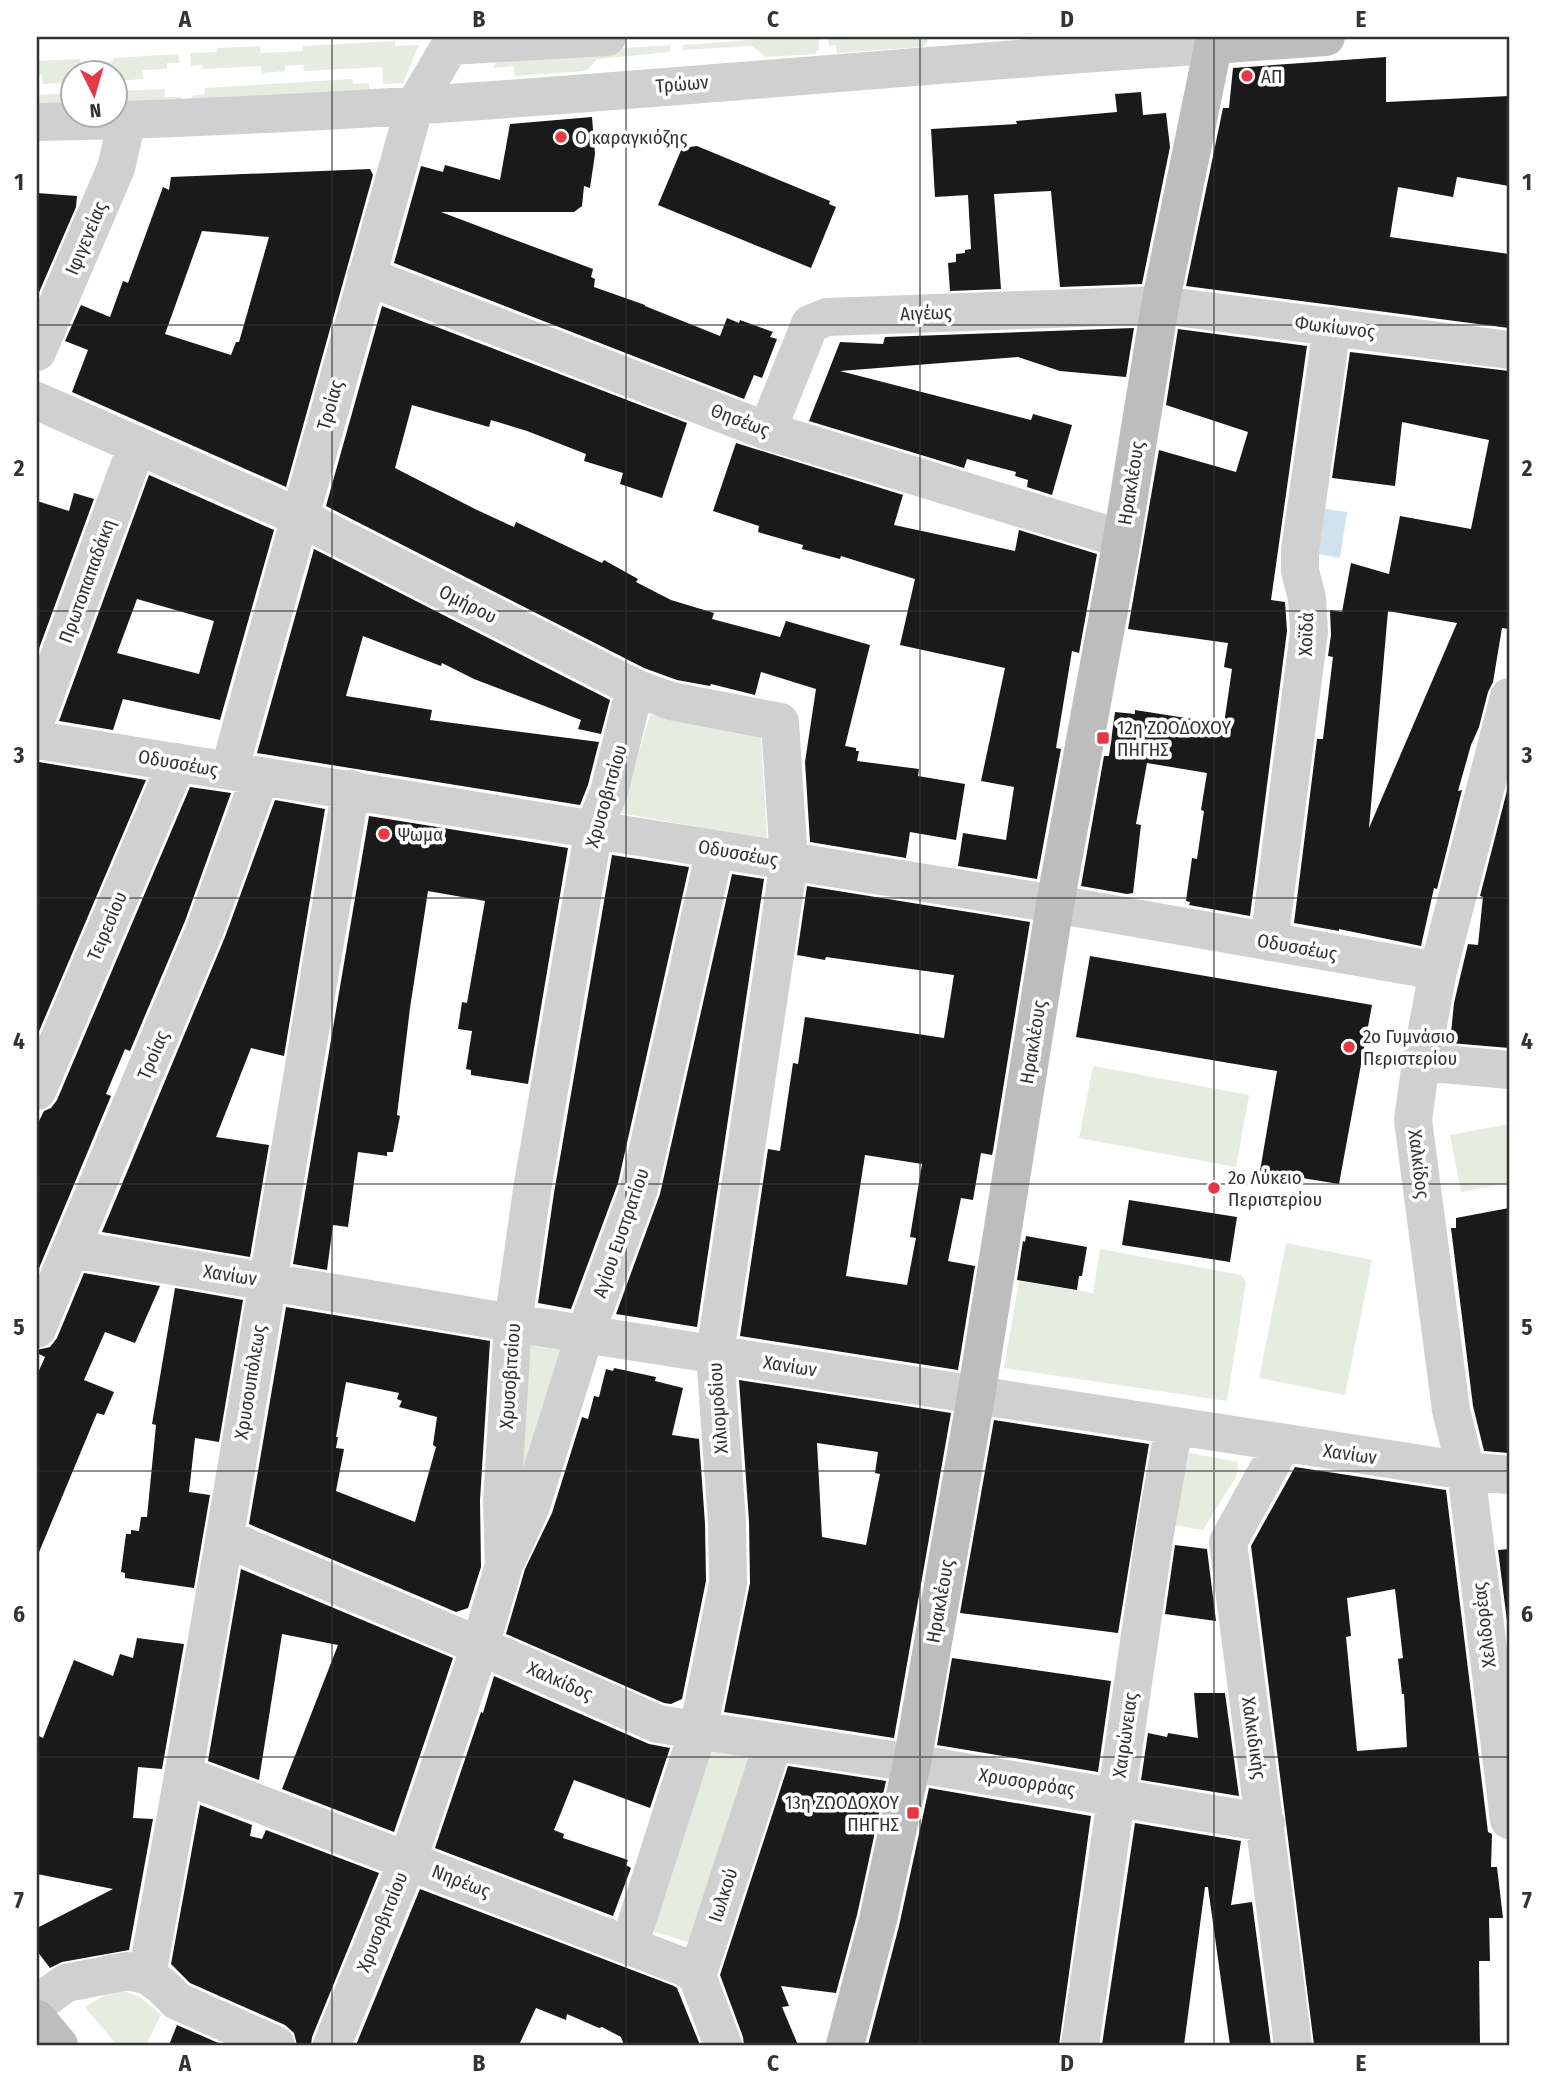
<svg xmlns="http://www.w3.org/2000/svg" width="1546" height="2082" font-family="'Fira Sans Condensed',sans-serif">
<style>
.green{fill:#e6ecdf}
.water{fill:#cfe2ee}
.building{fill:#1a1a1a;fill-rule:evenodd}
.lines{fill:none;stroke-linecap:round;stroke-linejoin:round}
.street{stroke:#d0d0d0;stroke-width:38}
.secondary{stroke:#bdbdbd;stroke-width:38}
.grid{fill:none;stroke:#333;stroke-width:2;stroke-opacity:0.55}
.poi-dot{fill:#e63946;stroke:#fff;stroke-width:2.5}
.labels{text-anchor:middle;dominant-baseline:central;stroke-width:7;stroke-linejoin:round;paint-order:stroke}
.poi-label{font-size:19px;fill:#333;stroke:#fff;text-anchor:start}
.street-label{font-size:19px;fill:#333;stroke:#fff}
.neatline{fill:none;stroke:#333;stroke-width:2.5}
.grid-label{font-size:23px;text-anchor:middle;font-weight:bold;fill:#333}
</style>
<rect width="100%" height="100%" fill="#fff"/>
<!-- green -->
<path class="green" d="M793,37L818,39L819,50L816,51V54L766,57L752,46L683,50V45Z
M828,37H939L930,38L923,47L837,53L836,45L829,46Z
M395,41V46L419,45L403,83L383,84L382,67L304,71L303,65L285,66V71L262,73L261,66L203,69L202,65L191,66L190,53L216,52L217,48L260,46L261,53L303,51V46Z
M670,45V52L597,59L586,71L515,76L514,66L493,68L499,57Z
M178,54L179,63H167V69L142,70L143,79L116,81V74H74L73,82L43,84L42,75H37V61L80,59L81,64L112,62L113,58Z
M352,79L353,84L369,83L370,96L192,107V96L205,94V88Z
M165,89V97H181L182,107L116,111V91Z
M73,93V111L45,112L37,100V95Z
M650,715L761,734L767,840L621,813Z
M1093,1066L1249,1095L1236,1167L1079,1138Z
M1509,1124V1183L1461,1192L1450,1135Z
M1286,1243L1372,1260L1345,1395L1259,1378Z
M1100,1249L1241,1275L1246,1282L1227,1401L1004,1368L1019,1281L1093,1293Z
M531,1339L565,1345L516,1506Z
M1189,1453L1238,1462L1237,1475L1203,1530L1172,1525Z
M706,1745L748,1758L691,1943L649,1930Z
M117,1988L139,1997L161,2014L146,2045H117L85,2007Z"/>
<!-- water -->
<path class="water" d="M1325,509L1347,512L1340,558L1318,554Z"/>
<!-- building -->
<path class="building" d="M1386,57V102L1509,96V186L1457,177L1453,197L1398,187L1390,237L1509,254V328L1186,286L1223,108H1229L1233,68Z
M1141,92L1143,115L1166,113L1170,147L1142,284L1060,287L1051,191L994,194L1001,289L950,291L948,263L956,262V254L965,253V250L971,249L968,195L935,197L931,129L1017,124L1016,121L1117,112L1115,94Z
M592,117L595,154L590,188L584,186L582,206L574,212H441L593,269L591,277L595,279L594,287L645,305V306L720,336L727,318L739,323L740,320L773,332L770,337L777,339L762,378L754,375L744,399L394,263L421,166L443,172L445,165L500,180L510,124Z
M697,146L830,201L829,204L836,207L811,268L658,205L682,148Z
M370,169L373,175L286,487L72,392L88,350L65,341L81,305L110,317L123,281L128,283L163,187L169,190L171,177ZM202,231L269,237L239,342H236L231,355L165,334Z
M37,193L77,196L76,207L37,297Z
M382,306L687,423L662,498L620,484L623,473L584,461L586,454L527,431L491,420L489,427L412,405L395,468L475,509L514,527L516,522L602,563L604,560L638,579L636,582L671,600L714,613L712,619L780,637L786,621L870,645L845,746L856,748V751H859L857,761L919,769L918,776L965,784L956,840L910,832L906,858L810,842L805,762L816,689L761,672L755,695L711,684L710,686L677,680L644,668L326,506Z
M1134,328L1126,377L1060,371L1018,357L840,371L1031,420L1033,414L1072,425L1052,495L1027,487L1028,480L1015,476L1016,472L967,459L964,468L809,421L840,342L883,344L885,337Z
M1178,329L1307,346L1271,600L1285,602L1287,631L1250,916L1189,905L1190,902L1186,901L1192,858L1197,859L1204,811L1201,810L1207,773L1147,763L1136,824L1141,825L1133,893L1127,894L1081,886L1104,756H1109L1115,712L1135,714V710L1224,724L1232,669L1224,667L1228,643L1128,629L1159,450L1236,472L1248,432L1166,405Z
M1350,352L1509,371V629L1502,628L1493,682L1488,692L1479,727L1471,745L1458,791L1462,790L1437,889L1434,888L1421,946L1339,929V931L1294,923L1317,739H1323L1333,657L1328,656L1331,635L1330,610L1342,612L1351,563L1389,574L1400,516L1471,529L1489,440L1402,422L1395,486L1332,478ZM1388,611L1457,623L1369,828Z
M736,443L903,495L894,525L1015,551L1019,530L1097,554L1079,653L1072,651L1056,748L1061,749L1037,879L958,866L963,833L1006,840L1014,787L981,781L1005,668L900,645L915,579L841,556L840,559L802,549L803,545L758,532L759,526L713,511Z
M149,475L274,530L220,720L123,699L113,730L59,721ZM137,599L214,621L199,674L117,653Z
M74,493L94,499L37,654V501L69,511Z
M314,549L610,700L601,734L578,729L581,720L474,679L442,663L441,666L363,636L346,696L432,710L430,720L599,742L588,785L580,805L257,753Z
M39,762L146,780L37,1036V769Z
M1509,783V1048L1450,1043L1454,1003L1468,944L1478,945L1483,897L1480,896Z
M190,787L231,793L185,921L130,1051L125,1049L106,1094L111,1096L37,1273V1125L44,1111L51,1108L57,1100Z
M275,800L325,809L284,1056L251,1048L216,1137L269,1145L250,1257L102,1232L225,937Z
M369,816L568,848L528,1084L471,1075V1070L466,1069L472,1031L458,1029L462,1002L467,1003L485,901L428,891L410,1008L397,1115L400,1116L393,1152H387V1156L358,1152L348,1227L333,1225L327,1270L293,1264Z
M612,855L689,867L618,1183L571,1309L538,1303L554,1193Z
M732,874L764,879L697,1327L616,1314L660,1194Z
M807,886L1030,922L993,1151L992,1155L981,1153L973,1200L961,1198L948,1261L975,1266L958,1370L740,1336L768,1149L780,1151L793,1063L798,1064L805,1017L944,1038L954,975L826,957L825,960L797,955ZM865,1155L922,1164L910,1237L916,1238L907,1285L846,1276Z
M1090,956L1372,1005L1339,1184L1260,1171L1277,1071L1076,1037Z
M1129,1200L1237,1217L1230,1262L1122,1245Z
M1509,1208V1453L1484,1451L1473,1406L1451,1228H1456V1218Z
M1026,1236L1087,1247L1082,1276H1079L1077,1290L1017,1280L1023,1241L1025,1242Z
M84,1273L160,1286L135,1343L105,1332L84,1380L114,1392L104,1415L97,1413L37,1557V1375L45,1357L37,1353V1350L50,1347L57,1338Z
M175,1288L243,1300L219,1442L195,1438L189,1492L210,1495L194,1588L125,1578V1573L121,1572L126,1534H131V1530L139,1531L141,1517H147L156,1425L152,1424Z
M286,1307L490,1341L480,1500L481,1567L468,1608L456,1612L249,1524ZM346,1382L399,1393L397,1399L402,1401L399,1407L437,1417L433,1445L436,1447L415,1522L336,1491L344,1449L336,1448L338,1437H336Z
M614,1368L656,1377L655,1381L683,1388L672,1435L699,1439L705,1524L706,1581L682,1699L671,1704L664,1703L506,1634L525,1569L552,1513L582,1417L588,1419L594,1396L599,1397L606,1369L613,1371Z
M739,1380L951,1413L894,1738L724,1712L750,1583L749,1521ZM817,1443L878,1452L875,1473L880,1474L866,1545L822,1537Z
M994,1420L1149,1444L1118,1633L960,1613Z
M1295,1467L1446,1490L1488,1832L1492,1834L1491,1867H1497L1503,1918H1489L1490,1961H1479L1480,2045H1314L1251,1546ZM1395,1589L1403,1658L1398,1659L1402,1694H1404L1407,1747L1357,1751L1346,1637L1351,1636L1347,1598Z
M1175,1545L1207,1549L1216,1621L1165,1614Z
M1509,1549V1621H1507L1498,1550Z
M241,1569L453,1658L394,1832L282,1789L338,1645L282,1634L259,1780L208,1761Z
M137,1638L184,1644L162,1769L138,1767L133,1818L153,1819L129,1950L62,1962L50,1968L37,1951V1928L113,1889L37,1874V1735L43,1738L74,1660L113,1676L120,1654L133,1658Z
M952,1658L1111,1681L1098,1772L937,1745Z
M494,1676L649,1744L670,1748L650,1808L574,1780L554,1830L564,1834L563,1838L628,1860L626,1865L631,1868L613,1916L435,1848L481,1712L483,1713Z
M1194,1693H1225L1239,1796L1141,1780L1148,1733L1167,1737L1168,1733L1198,1738Z
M788,1766L886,1781L857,1915L836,1993L781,1986L789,2006L782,2007L798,2045H744L743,2037L720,1975Z
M929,1788L1091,1816L1059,2045H868L899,1926Z
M200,1805L252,1825L250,1836L262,1839L266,1830L379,1873L312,2037L311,2045H297L294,2033L285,2025L190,1983L171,1964Z
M1135,1823L1241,1841L1231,1905L1252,1902L1271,2045H1230L1208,1887H1205L1184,2045H1102Z
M420,1889L674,1986L677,1988L700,2045H624L621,2037L602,2027L599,2028L567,2014L566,2020L536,2008L519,2045H356Z
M177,2025L223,2045H169Z"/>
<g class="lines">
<!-- street -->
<path class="street" d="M450,46L607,37
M37,122C430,115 821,70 1213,45
M366,276L767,431L1122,539
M37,352L116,168L127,121
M37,401L299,517L635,688L671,701L780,722L789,862L715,1354L727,1523L728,1583L698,1731L629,1946
M767,431L810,324L827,317L1160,305L1509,350
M1509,697L1438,971L1421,1062L1413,1120L1451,1410L1466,1471L1509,1820
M37,717L137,445
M37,740L1055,904L1438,971
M229,771L415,105L450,46L452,37
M1269,942L1309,632L1307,598L1300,571V550L1332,326
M1421,1062L1509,1070
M37,1091L177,762
M72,1249L513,1323L1466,1471L1509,1475
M37,1329L205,929L260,777
M1282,1444L1228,1542L1293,2045
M225,1538L480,1646L658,1724L912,1763L1266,1823
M508,1557L531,1506L585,1334L639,1189L715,850
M184,1775L684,1967L697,1976
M147,1975C220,1580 283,1185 351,789
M37,2004L66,1983L127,1971L147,1975L162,1986L177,2001L276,2045
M332,2045L408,1860L480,1646L504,1565L502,1501L513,1323L532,1190L594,828L609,792L635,688
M723,2045L697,1976L773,1743
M1080,2045L1155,1533L1174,1426"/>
<!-- secondary -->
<path class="secondary" d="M1213,45L1326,37
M37,2019L59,2045
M845,2045L878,1920L912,1763L976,1396L1055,904L1122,539L1160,305L1215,37"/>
</g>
<!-- grid -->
<path class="grid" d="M332,37V2045M626,37V2045M920,37V2045M1214,37V2045M37,325H1509M37,611H1509M37,898H1509M37,1184H1509M37,1471H1509M37,1757H1509"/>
<!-- markers -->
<g class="poi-dot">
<circle cx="1247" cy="76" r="7"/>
<circle cx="561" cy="137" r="7"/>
<rect x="1096" y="731" width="14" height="14" rx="3.5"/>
<circle cx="384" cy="834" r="7"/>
<circle cx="1349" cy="1047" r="7"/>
<circle cx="1214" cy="1188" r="7"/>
<rect x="906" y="1806" width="14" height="14" rx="3.5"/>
</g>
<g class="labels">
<!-- poi labels -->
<g class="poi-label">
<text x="1261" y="76">ΑΠ</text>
<text x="575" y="137">Ο καραγκιόζης</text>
<text x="1117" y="727">12η ΖΩΟΔΟΧΟΥ<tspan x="1117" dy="22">ΠΗΓΗΣ</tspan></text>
<text x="398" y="834">Ψωμα</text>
<text x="1363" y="1036">2ο Γυμνάσιο<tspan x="1363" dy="22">Περιστερίου</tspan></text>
<text x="1228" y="1177">2ο Λύκειο<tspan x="1228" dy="22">Περιστερίου</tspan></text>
<text x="899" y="1802" text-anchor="end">13η ΖΩΟΔΟΧΟΥ<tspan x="899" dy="22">ΠΗΓΗΣ</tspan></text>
</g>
<!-- street labels -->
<g class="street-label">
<text transform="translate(682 84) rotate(-5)">Τρώων</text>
<text transform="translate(86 238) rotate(-67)">Ιφιγενείας</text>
<text transform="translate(926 313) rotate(-2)">Αιγέως</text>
<text transform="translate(1335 327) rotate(7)">Φωκίωνος</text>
<text transform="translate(330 405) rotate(-74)">Τροίας</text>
<text transform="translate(740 420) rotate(21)">Θησέως</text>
<text transform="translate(1131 483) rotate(-81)">Ηρακλέους</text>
<text transform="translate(87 581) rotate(-70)">Πρωτοπαπαδάκη</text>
<text transform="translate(468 604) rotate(27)">Ομήρου</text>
<text transform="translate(1306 634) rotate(-88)">Χοϊδά</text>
<text transform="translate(178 763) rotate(10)">Οδυσσέως</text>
<text transform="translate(606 796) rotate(-74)">Χρυσοβιτσίου</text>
<text transform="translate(738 853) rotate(10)">Οδυσσέως</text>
<text transform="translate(107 926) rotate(-67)">Τειρεσίου</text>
<text transform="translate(1297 947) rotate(10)">Οδυσσέως</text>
<text transform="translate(1033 1042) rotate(-81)">Ηρακλέους</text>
<text transform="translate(153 1055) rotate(-67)">Τροίας</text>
<text transform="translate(1419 1164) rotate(83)">Χαλκίδος</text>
<text transform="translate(621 1233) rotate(-71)">Αγίου Ευστρατίου</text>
<text transform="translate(230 1275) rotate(9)">Χανίων</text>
<text transform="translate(790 1366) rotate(9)">Χανίων</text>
<text transform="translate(510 1376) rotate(-86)">Χρυσοβιτσίου</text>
<text transform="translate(250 1382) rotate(-81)">Χρυσουπόλεως</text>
<text transform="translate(718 1408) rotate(-94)">Χιλιομοδίου</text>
<text transform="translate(1350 1454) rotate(8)">Χανίων</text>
<text transform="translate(940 1601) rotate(-80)">Ηρακλέους</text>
<text transform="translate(1484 1625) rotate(-97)">Χελιδορέας</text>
<text transform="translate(560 1681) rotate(24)">Χαλκίδος</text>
<text transform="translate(1125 1735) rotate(-82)">Χαιρώνειας</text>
<text transform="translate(1254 1738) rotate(82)">Χαλκιδικής</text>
<text transform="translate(1027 1782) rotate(9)">Χρυσορρόας</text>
<text transform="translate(461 1881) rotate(21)">Νηρέως</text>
<text transform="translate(723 1895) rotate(-72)">Ιωλκού</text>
<text transform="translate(382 1922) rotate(-68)">Χρυσοβιτσίου</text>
</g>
</g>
<!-- border -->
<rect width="1546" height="2082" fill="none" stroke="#ffffff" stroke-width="77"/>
<!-- north arrow -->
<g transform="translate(94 94) rotate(175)"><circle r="33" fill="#ffffff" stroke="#adadad" stroke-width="2"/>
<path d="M0-5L12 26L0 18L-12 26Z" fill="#e63946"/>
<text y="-10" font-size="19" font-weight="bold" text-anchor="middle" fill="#333333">N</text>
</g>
<rect x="38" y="38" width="1470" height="2006" class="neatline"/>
<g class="grid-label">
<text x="185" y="27">A</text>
<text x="479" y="27">B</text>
<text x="773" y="27">C</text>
<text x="1067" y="27">D</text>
<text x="1361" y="27">E</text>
<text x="19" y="190">1</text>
<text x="1527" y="190">1</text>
<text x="19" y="476">2</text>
<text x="1527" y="476">2</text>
<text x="19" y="763">3</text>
<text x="1527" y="763">3</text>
<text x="19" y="1049">4</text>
<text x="1527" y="1049">4</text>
<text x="19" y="1335">5</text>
<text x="1527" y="1335">5</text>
<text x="19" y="1622">6</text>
<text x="1527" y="1622">6</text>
<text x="19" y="1908">7</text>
<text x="1527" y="1908">7</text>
<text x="185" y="2071">A</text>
<text x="479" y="2071">B</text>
<text x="773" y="2071">C</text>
<text x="1067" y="2071">D</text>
<text x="1361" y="2071">E</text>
</g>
</svg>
